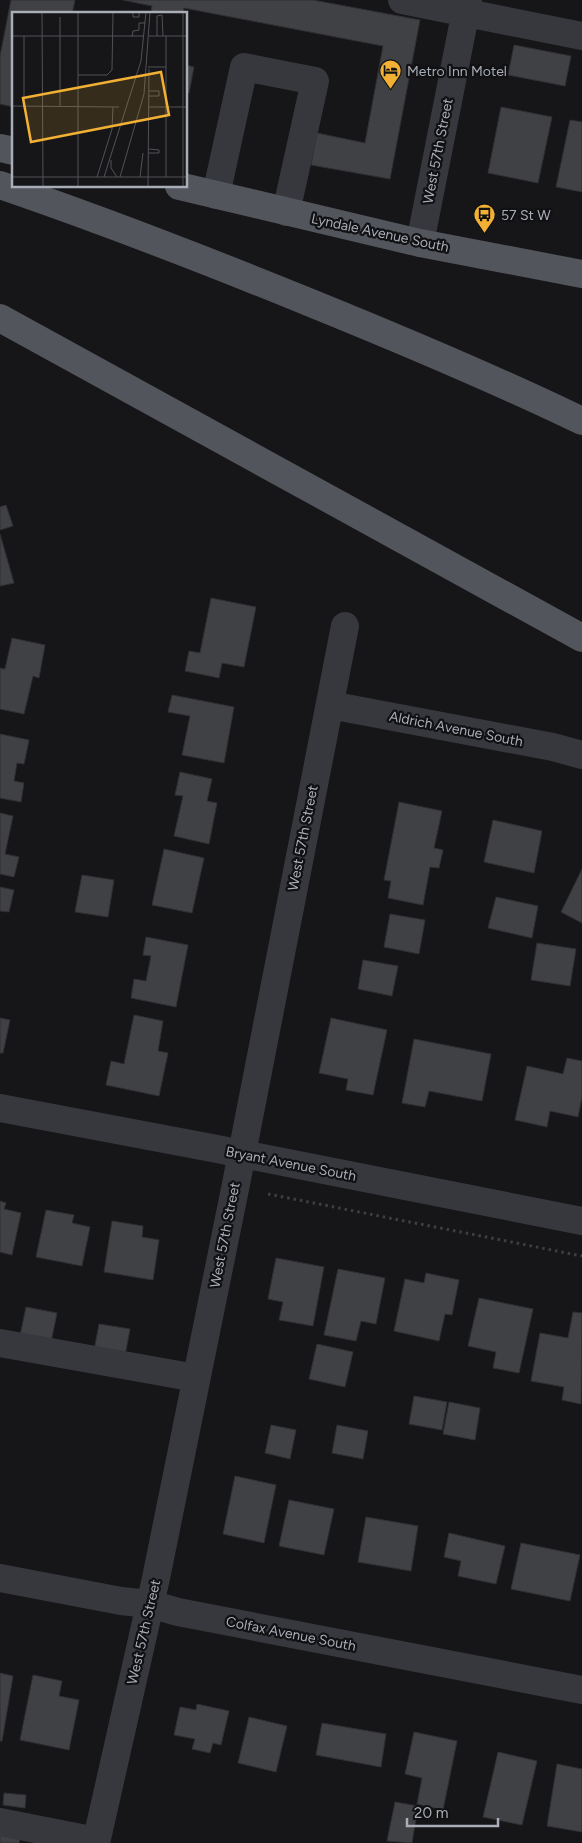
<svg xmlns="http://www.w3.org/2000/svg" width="582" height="1843" font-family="Figtree,sans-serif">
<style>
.building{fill:#404145;stroke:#303034}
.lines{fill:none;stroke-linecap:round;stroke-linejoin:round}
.path{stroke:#3d3f44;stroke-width:3;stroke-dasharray:2.5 4;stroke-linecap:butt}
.minor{stroke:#37383d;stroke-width:28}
.major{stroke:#53555c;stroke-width:28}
.labels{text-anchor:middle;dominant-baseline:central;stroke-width:4.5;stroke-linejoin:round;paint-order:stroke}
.poi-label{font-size:14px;fill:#a8adb8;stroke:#111113;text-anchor:start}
.street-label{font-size:14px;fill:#a8adb8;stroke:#111113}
.inset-road{fill:none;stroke:#505258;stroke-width:1}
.view{fill:#f2b134;fill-opacity:0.15;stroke:#f2b134;stroke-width:2.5}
.inset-edge{fill:none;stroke:#a8adb8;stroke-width:2.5}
</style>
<rect width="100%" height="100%" fill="#161618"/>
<!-- building -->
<path class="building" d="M11,0H75L72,14H14V107L0,104V56Z
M123,0H313L420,20L390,179L311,165L317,133L365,143L383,46L184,8L183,14H151L152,6Z
M514,45L571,56L565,86L508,75Z
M186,65L194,67L189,93L186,92Z
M501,107L552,117L538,183L488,173Z
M570,120L582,122V192L556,187Z
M6,505L13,526L0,530V507Z
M0,534L14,583L0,586Z
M211,598L256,607L244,667L222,663L219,678L185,671L189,651L200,653Z
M12,638L45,645L39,678L33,676L24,714L0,709V668L5,669Z
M172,695L234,707L224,763L182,755L190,716L168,712Z
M0,734L29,740L24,764L17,763L14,781L24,783L21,802L0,798Z
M180,772L212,779L207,801L217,803L209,844L174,836L183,796L175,795Z
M399,802L442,811L434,848L443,850L439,868L430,867L423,905L388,898L391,881L384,880Z
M0,813L13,816L5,854L19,857L14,877L0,874Z
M493,820L542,831L534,873L484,862Z
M164,849L204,858L192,913L152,905Z
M582,869V923L561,912Z
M82,875L114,880L108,917L75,912Z
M0,887L14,890L9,912L0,911Z
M496,897L538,906L532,938L488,928Z
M390,914L425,920L419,954L384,947Z
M146,937L188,945L176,1007L131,998L134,979L146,981L151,956L143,955Z
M537,943L576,949L570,986L531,980Z
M363,960L398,966L392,996L358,989Z
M134,1015L163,1021L158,1051L168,1053L159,1096L106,1085L111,1061L124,1064Z
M0,1018L10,1020L3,1053H0Z
M331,1018L387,1030L373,1095L346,1090L348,1079L319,1073Z
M414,1039L491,1054L482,1101L429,1091L425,1107L402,1103Z
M567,1058L582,1061V1097L578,1117L550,1111L547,1127L515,1120L527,1066L563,1074Z
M0,1201L6,1203L4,1209L21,1213L12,1255L0,1252Z
M46,1210L74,1215L72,1223L90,1227L82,1266L36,1257Z
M112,1221L143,1226L142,1237L159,1240L153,1280L104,1272Z
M276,1258L324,1267L313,1326L279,1320L283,1302L268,1299Z
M338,1269L385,1278L376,1324L361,1321L356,1341L324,1335Z
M426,1273L459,1280L452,1315L445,1314L439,1341L394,1331L405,1279L424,1283Z
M479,1298L533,1309L519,1373L493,1368L496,1352L468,1346Z
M26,1307L57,1313L50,1347L19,1341Z
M573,1312L582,1313L581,1404L562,1400L564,1387L531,1381L540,1333L568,1338Z
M99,1324L130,1329L124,1361L93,1356Z
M317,1344L353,1352L345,1387L309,1379Z
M414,1396L447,1402L442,1430L409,1424Z
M449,1402L480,1408L475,1440L443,1434Z
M271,1425L296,1430L290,1459L265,1453Z
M337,1425L368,1431L363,1459L332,1453Z
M235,1476L276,1485L264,1543L223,1534Z
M289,1500L334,1509L324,1555L279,1546Z
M366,1517L418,1526L411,1571L358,1562Z
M449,1533L505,1546L496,1584L458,1576L461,1561L444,1557Z
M521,1543L580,1555L570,1601L511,1589Z
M0,1673L13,1676L2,1741H0Z
M33,1675L62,1681L59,1696L79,1700L69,1750L20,1740Z
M197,1704L229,1711L221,1745L213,1743L210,1753L192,1749L195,1739L174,1735L180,1707L196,1710Z
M249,1717L287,1726L276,1772L238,1763Z
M322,1723L386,1734L381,1767L316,1755Z
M414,1732L457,1741L443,1810L417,1804L422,1778L405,1774Z
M498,1752L537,1761L522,1825L483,1817Z
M557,1764L582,1769V1832L547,1826Z
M4,1793L26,1795L25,1808L3,1805Z
M395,1802L418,1806L412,1843L387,1841Z
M0,1823L22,1827L19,1843H0Z"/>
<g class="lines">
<!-- path -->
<path class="path" d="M268,1194L582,1256"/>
<!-- minor -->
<path class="minor" d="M402,0L582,36
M216,195L244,67L315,81L286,212
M420,243L468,0
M330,705L553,747L582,755
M0,1108L212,1148L582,1221
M0,1343L196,1378
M0,1578L121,1601L150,1604L178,1612L582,1690
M0,1822L96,1841
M96,1843L156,1578L236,1184L345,626"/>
<!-- major -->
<path class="major" d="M0,148L14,151
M0,185C105,221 208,261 311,303C402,340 493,378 582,421
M179,186L420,243L582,274
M0,318L582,638"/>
</g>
<!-- icons -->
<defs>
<symbol id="hotel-pin" viewBox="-11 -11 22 30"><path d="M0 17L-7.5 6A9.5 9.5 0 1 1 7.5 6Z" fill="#f2b134" stroke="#111113"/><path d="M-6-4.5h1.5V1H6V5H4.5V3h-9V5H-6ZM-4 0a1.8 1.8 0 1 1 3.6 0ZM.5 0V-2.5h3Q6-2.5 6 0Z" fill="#111"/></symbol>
<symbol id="bus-pin" viewBox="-11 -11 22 30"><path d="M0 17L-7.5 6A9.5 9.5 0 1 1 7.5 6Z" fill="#f2b134" stroke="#111113"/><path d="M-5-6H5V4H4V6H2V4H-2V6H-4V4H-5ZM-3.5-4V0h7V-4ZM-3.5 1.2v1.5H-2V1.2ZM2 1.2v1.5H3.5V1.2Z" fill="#111"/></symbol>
</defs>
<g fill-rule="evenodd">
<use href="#hotel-pin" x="378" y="58" width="25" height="34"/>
<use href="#bus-pin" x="472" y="202" width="25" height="34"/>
</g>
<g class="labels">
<!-- poi labels -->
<g class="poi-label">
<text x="407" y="71">Metro Inn Motel</text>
<text x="501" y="215">57 St W</text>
</g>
<!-- street labels -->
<g class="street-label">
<text transform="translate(438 151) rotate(-79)">West 57th Street</text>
<text transform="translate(380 233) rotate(12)">Lyndale Avenue South</text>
<text transform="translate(456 729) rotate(11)">Aldrich Avenue South</text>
<text transform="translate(303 838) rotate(-79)">West 57th Street</text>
<text transform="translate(291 1164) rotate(11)">Bryant Avenue South</text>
<text transform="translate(225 1235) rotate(-79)">West 57th Street</text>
<text transform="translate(144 1632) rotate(-77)">West 57th Street</text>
<text transform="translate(291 1634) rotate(11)">Colfax Avenue South</text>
</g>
</g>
<!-- overview -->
<g transform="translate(12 12)">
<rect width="175" height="175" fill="#161618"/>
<path class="inset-road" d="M30,0L31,175M66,0V175M121,0V5H127V0M48,5V94M0,24H131M12,24V94M137,24H175M145,24V4L150,3L151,24M120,25L121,19L127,18V11H133M136,55H154M66,63H95L100,58L101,0M137,84H147V79H137M0,94L107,95M137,95H175M137,141H147V138L137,137M99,148V156L105,165M0,165H175M85,165L100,117L101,95M92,165L129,49L134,0M108,165L132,82L138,0M128,165L131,141M154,165V24M136,175L137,57M171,175V0"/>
<path class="view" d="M149,60L157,103L19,130L11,86Z"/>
<rect width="175" height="175" class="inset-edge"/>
</g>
<!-- scale -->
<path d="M407 1818v8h91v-8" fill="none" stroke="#a8adb8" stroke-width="2.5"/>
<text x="414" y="1818" font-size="15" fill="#a8adb8" stroke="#111113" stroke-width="4" paint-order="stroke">20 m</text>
</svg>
